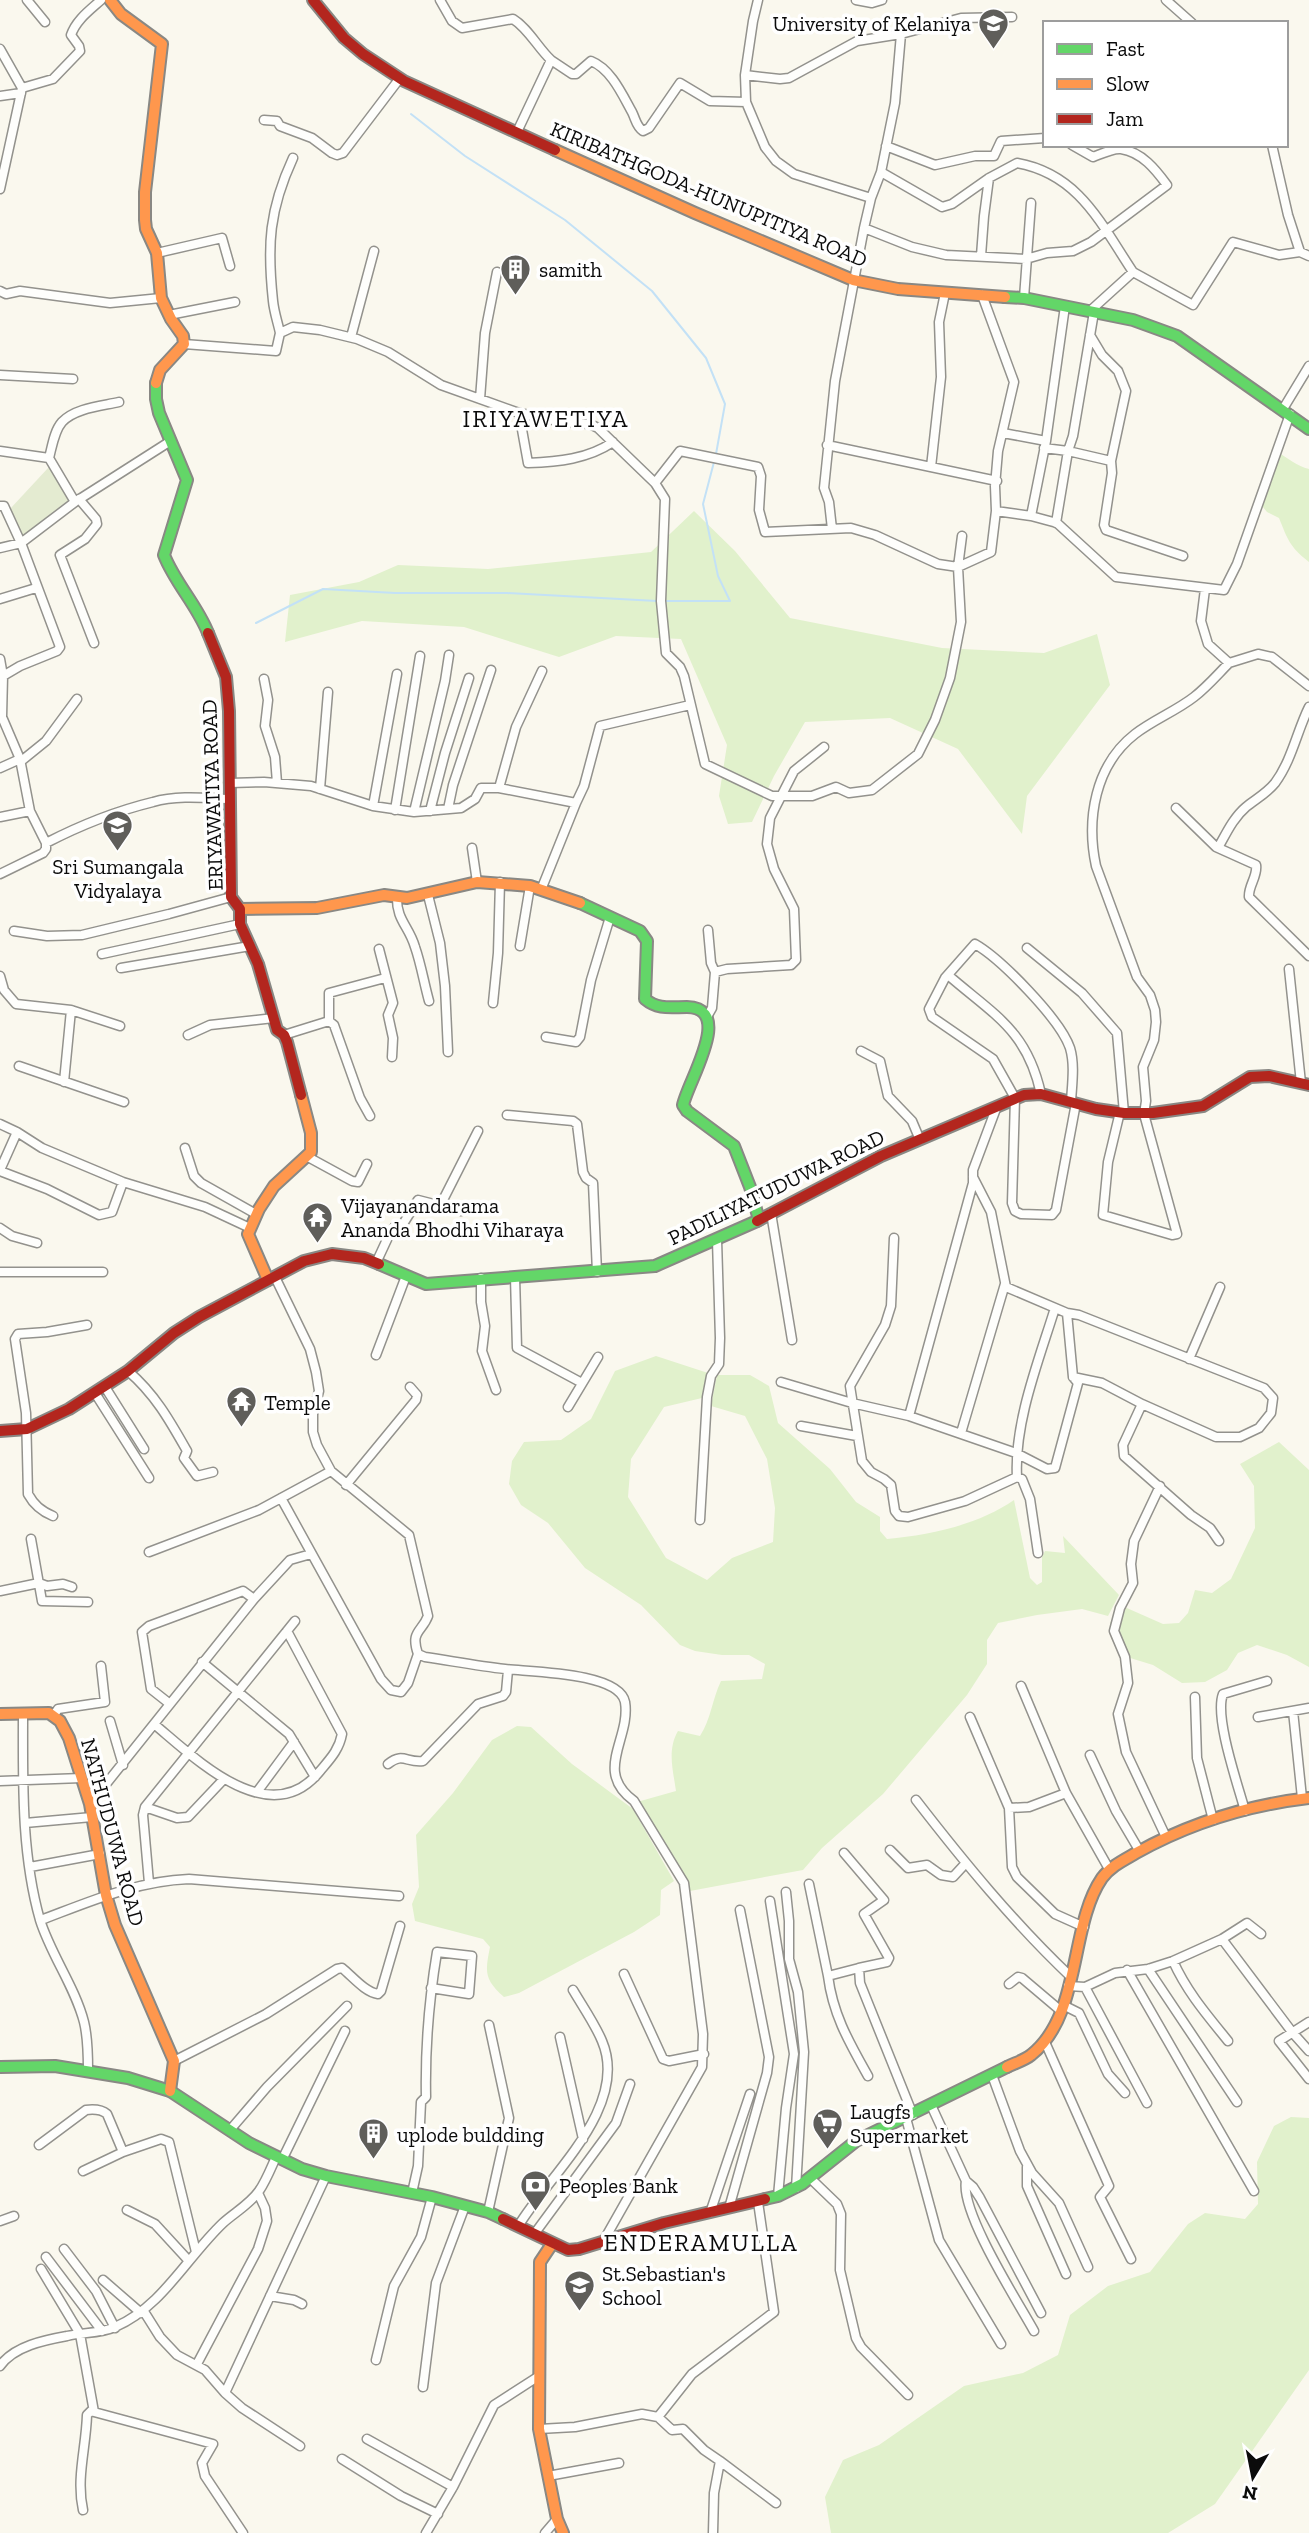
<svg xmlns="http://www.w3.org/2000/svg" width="1309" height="2533" font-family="'Zilla Slab',serif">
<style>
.green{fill:#e1f1cc}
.cemetery{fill:#e4ebd1}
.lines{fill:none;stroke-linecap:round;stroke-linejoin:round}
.stream{stroke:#c3e1f6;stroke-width:2}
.street-casing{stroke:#93928d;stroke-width:11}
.fast-casing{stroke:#898884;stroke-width:14}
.slow-casing{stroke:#898884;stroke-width:14}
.jam-casing{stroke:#898884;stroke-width:14}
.street{stroke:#fefefc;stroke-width:8}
.fast{stroke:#63d668;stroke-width:10}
.slow{stroke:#ff974d;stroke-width:10}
.jam{stroke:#b3261e;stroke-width:10}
.labels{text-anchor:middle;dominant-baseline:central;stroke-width:7;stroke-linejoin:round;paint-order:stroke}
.poi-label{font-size:21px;fill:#0b0b0b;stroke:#fff;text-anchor:start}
.street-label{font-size:21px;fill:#0b0b0b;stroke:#fff}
.quarter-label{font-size:24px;letter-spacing:2px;fill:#0b0b0b;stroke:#fff}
</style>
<rect width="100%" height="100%" fill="#faf8ee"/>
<!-- green -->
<path class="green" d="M1277,452C1288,458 1297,466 1309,469V562C1289,546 1288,540 1279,518L1267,512L1258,501Z
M694,511L735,551L790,618L942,648L1044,653L1097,634L1110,685L1027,796L1022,834L958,749L890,718L805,722L774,776L752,822L728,824L719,796L727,745L681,639L616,636L559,657L464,627L362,621L285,642L290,595L359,582L398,565L488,569L651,552Z
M656,1356L708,1373L702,1398L664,1407L631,1459L628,1497L666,1558L707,1580L732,1558L773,1542L775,1508L767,1459L745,1416L711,1406L717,1375H750L769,1386L778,1423L830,1469L856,1502L880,1517V1531L887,1539C930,1535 978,1525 1014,1500L1030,1578L1037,1585L1042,1582V1557L1045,1551L1065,1553L1063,1536L1119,1595L1108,1616L1082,1609L1037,1615L998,1623L987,1640V1664L967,1695L883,1794L822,1848L803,1870L690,1891L637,1802L676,1791C673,1770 667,1750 678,1731L700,1736C711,1719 712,1700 721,1681L762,1679L765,1664L749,1655H722L695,1651L680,1645L641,1605L585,1568L548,1523L521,1505L509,1484L512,1461L524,1442L561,1440L591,1419L615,1371Z
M1279,1442L1309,1470V1667L1287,1655L1257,1645L1238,1653L1227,1670L1205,1682L1182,1683L1153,1665L1127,1657L1110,1623L1120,1605L1163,1624L1179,1623L1188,1613L1195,1590L1212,1593L1231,1579L1255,1528L1254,1486L1240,1464Z
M517,1726L531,1727L572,1764L633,1809L674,1881L661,1890L660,1915L634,1932L519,1993L504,1997C484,1979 485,1972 490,1947L483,1939L415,1921L412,1904L419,1887L416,1835L453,1793L492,1740Z
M1291,2117L1309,2118V2370L1215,2504L1168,2533H831L825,2497L843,2460L879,2445L964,2386L1023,2373L1058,2355L1070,2315L1108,2286L1150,2272L1188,2224L1205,2213L1245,2219L1258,2204L1257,2162L1274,2126Z"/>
<!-- cemetery -->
<path class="cemetery" d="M49,467L71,500L23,537L10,509Z"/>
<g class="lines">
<!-- stream -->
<path class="stream" d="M411,114L465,156L565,220L652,291L706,358L725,404L716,454
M666,601H730L718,576L703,504L714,462
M256,623L323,589L395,593H507L657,601"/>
<defs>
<path id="street" d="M27,0L45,22
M440,0L452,21L462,28L513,19C528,28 538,48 551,60L517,132
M758,0L753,21L745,75L746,102L765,147L776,161L794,174L871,198
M856,0L872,3L882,0
M1166,0L1192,23
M0,49L22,88L0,189
M551,60L572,74H576L591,61C611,69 622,94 632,112C636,120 636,126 643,131L649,128L680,83L710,101L746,102
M745,75L780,79L789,78L857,41L901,34L961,18L1012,17
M22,88L53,79L80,51L79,46L71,35C76,20 90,10 101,0
M0,96L21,93
M264,120L277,121L280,126L312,138L332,153L337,155L343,153L400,78
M1272,145L1288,215L1300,252L1309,256
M886,146L935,165L975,156H994L1001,141L1045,138
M881,172L942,207L952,204L989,178L1017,163C1079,174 1101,224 1133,272
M864,228L912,247L946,255L1026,259L1047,253L1073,251L1091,242L1167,185C1156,170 1142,152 1121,149C1113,148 1101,154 1093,157L1072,145
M157,253L222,238L230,266
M981,256L984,216L989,178
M0,291L6,294L20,291L110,303L161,298
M1024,298L1031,203
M1065,306L1046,441L1031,516L1057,523L1116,577L1224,590L1237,564L1290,414
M1090,311L1133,272L1193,305L1233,242L1279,255L1300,252
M1094,312L1073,436L1068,451L1111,461L1112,473L1104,525L1106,530L1183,556
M169,315L235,302
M280,333C278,323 274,312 273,301C267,245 269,210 293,158
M1090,335L1102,355L1118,371L1126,391L1111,461
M351,337L374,251
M184,344L276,351L280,333L293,327L320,330L357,339L388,352L441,385L519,413L563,422L590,424L598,428L655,483L665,499L661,601L666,653L680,667L684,676L705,764L772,796H812L836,787L849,793L872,790L918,754L935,720L950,678L961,622L958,567L962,536
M0,375L73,379
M480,399L485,333L497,272
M1283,409L1309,366
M519,413L528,463C558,462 588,459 613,442
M1003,433L1046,441
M827,445L997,481
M1044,448L1068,451L1056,523
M0,451L49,458L75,502
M49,458C52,447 54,431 62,422C75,408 102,406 119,402
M931,467L941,377L939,322L945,293
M655,483L680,451L758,467L761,476L759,510L765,532L851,528L875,535L938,564L958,567L991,552L996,511L995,486L998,451L1014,382L982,295
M79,499L96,519L97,524L85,539L60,555L94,643
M0,506H4L21,543L60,647L57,651L20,666L3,676L2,717L20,759L30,811L46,843V849L43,853L0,874
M996,511L1031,516
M832,529L829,502L824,488L835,381L864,228L871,198L881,172L895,103L901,34
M0,548L21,543L75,502L169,442
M1205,589L1201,621L1208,644L1229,663L1258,654L1272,657L1309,686
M0,599L36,588
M0,659L3,676
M264,679L268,700L265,726L275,757L277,783
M20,762L46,741L77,699
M0,768L20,759
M230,783L264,782L311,786L373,806L414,812L461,808L475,799L481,788H499L576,803L584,786L600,726L690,705
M499,788L516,727L542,671
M320,789L328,692
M373,806L397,674
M1176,808L1216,847L1256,865C1258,876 1248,886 1249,897L1309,956
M448,809L453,785L491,670
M395,810L420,656
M430,811L445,753L469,678
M414,812L445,681L449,655
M0,817L30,811
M46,843C79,826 116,811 153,802C177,795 205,798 229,799
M472,848L477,882
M1218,848C1226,834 1233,818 1246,807C1256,799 1267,793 1275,783C1292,760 1297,731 1309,707
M541,890L576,803
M428,895L440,943L445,986L448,1052
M397,896C396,920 409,926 415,947C421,964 424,983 429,1001
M708,930L711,963L715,972
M14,931L47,936L82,935L169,914L231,897
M520,946L530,886
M1027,948L1082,993L1117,1033L1124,1113
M379,949L393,1003L388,1015L393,1038L392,1057
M102,954L240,924
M121,968L250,946
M1289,969L1301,1083
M948,975C994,1015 1027,1030 1041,1094
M0,976L4,990L16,1004L71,1010L120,1026
M493,1003L498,953L500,882
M708,1015L712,1008L715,972L727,969L791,965L796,960L794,909L774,869L767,844L770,818L794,771L824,747
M329,1021L334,1025L360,1098L370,1116
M188,1035L210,1025L274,1018
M284,1035L329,1021V993L385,978
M546,1037L576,1042L580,1037L591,980L610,917
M861,1051L880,1061L888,1096L912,1121L920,1140
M19,1066L124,1102
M64,1082L71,1010
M1071,1102C1072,1084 1075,1065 1070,1048C1060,1019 1001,959 975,944L945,978L929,1009L932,1017L993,1059L1015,1098L1012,1203L1015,1211L1021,1214L1052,1215L1056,1210L1076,1103
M1120,1112L1108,1162L1103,1215L1172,1235L1177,1234L1144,1114L1146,1101L1143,1067L1154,1040L1156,1022L1155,1010L1150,995L1137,977L1096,866C1086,819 1095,765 1135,734C1153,720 1176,711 1194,697C1207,687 1218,674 1229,663
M507,1115L573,1121L577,1124L583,1172L586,1178L593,1183L597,1272
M0,1124L17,1132L0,1170
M17,1132L42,1148L123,1182L205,1207L250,1228
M185,1148L194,1176L201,1183L256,1214
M308,1157L352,1181L358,1182L367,1164
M0,1171L47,1189L99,1215L112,1212L123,1182
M441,1204L478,1131
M771,1213L792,1340
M0,1228L12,1236L37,1243
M894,1238L891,1306L885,1325L850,1386L862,1461L871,1472L884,1479L891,1485L895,1511L899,1516L908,1517L965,1501L1017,1477
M377,1261L390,1233L396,1225L403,1224L418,1200L461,1211
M0,1272H103
M275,1277L310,1349L316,1372L319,1391L313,1414V1432L317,1445L331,1471L409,1535L428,1616C422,1632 410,1631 418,1654L425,1657C452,1661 478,1666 505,1669C529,1672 619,1672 625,1702C631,1739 593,1771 634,1801L684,1883L703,2034L702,2067L604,2240
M515,1277L517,1348L582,1383
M481,1278V1302L485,1326L482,1351L496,1390
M1067,1313L1079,1315L1264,1388L1273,1398L1271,1413L1259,1428L1240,1437H1216L1142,1404L1102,1383L1073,1377
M376,1355L406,1276
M1189,1359L1220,1287
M128,1371C155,1394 170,1421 187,1451L184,1458L197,1476L213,1472
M781,1382L852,1403L909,1416L1016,1453L1047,1469L1055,1468L1078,1383L1073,1377L1067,1313L1006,1287L991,1212L973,1177
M105,1387L144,1449
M95,1393L149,1478
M1142,1404L1123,1445L1124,1456L1191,1515L1210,1528L1219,1541
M568,1407L598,1357
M909,1416L973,1183V1170L997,1106
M801,1426L857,1436
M961,1433L1005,1284
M346,1485L416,1400L417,1395L410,1387
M1160,1486L1134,1541L1131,1564L1133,1583L1120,1608L1114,1631L1125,1657L1128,1683L1118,1714L1126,1752L1166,1837
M281,1498L381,1679L391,1690L401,1692L408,1683L418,1654
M53,1516C41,1511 34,1505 28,1494L26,1413L15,1339L18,1334L47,1332L87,1325
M700,1520L707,1397L711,1376L719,1364L720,1338L717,1240
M31,1539L42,1601L88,1602
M149,1552L259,1510L331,1471
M1038,1553L1030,1499L1022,1479L1017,1477C1014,1422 1039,1360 1055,1308
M0,1591L39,1583L47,1586L63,1584L72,1587
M202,1662L289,1734L315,1777
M1021,1686L1066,1793L1109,1869
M1195,1697L1197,1758L1213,1820
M170,1704L151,1689L142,1632L149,1626L243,1591L254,1599
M1293,1711L1302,1798
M23,1713C23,1782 21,1853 40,1920C51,1955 75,1987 84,2022C88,2038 88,2054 88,2070
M54,1715L58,1709L105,1702L101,1666
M970,1717L1009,1808L1012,1867L1017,1877L1055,1914L1084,1927
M1258,1717L1309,1708
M110,1721L123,1765
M154,1724C196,1759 270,1833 320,1771C330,1759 339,1750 342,1734L287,1631
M1090,1755L1116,1811L1139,1850
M388,1764C403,1752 406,1763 423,1761L478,1704L503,1696L506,1692L508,1670
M0,1781L82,1778
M257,1792L294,1742
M916,1800C964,1862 1014,1923 1071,1977
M90,1804L254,1599L290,1560L311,1554
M145,1807L177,1818L188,1817L223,1780
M1009,1808L1029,1807L1066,1793
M1245,1811C1238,1785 1214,1717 1223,1694L1267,1681
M25,1823L92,1817
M890,1850L908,1868L927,1865L941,1875L953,1877L965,1864
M844,1853L884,1900L864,1914L889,1958L887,1962L859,1968
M30,1867L100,1854
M149,1883L143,1815L145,1807L295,1621
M809,1884L828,1976L859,1968L860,1983L913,2115
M786,1892L789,1921V1959L798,1992L804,2052L796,2188
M770,1901L794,2054L786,2108L778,2196
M41,1920C89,1902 136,1881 189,1879L399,1896
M1222,1939L1292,2032L1309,2051
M1173,1961C1187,1992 1207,2015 1228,2041
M1148,1969L1237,2102
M1127,1970L1254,2191
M624,1974L663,2059L669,2061L704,2054
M828,1976C833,2015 849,2042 868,2076
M1009,1984L1018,1977L1022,1978L1061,2011
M1068,1986L1085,1987L1115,1973L1148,1969L1173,1961L1222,1939L1247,1923L1261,1934
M1085,1987L1147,2103
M1063,2005L1079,2013L1108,2074L1125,2093
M1309,2022L1279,2041L1309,2079
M560,2037L583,2139
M1045,2042L1109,2186L1100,2197L1131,2259
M174,2061L266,2014L337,1969L342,1968C353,1977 365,1992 378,1994L381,1991L400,1926
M992,2075L1020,2151L1032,2173L1059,2203L1088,2267
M931,2105L966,2181L973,2187L980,2198L1041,2313
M906,2118L939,2240L1001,2344
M230,2130L267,2087L347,2006
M39,2145L86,2110C94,2109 101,2109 107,2114L123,2152L161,2139L169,2142L196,2252
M282,2160L345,2031
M1027,2167V2186L1066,2274
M83,2171L123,2152
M810,2178L837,2204L841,2214L840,2270L856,2338L861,2347L908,2395
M966,2181C960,2212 1018,2302 1034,2331
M412,2193L418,2166L421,2102L426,2097C425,2048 429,2000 437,1952L472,1956L469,1994L431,1988
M729,2208L767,2073L769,2057L740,1910
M127,2210L155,2224L189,2261
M488,2212L509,2118L489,2025
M710,2213L750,2094
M0,2221L14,2216
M519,2225C549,2175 630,2107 602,2041C595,2024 583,2007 573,1990
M535,2233L616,2123L630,2084
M64,2249L96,2291L115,2328
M46,2257L102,2331
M41,2269L80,2334L94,2412L213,2444L202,2463L205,2476L243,2533
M103,2280L141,2313
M270,2296L294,2300L302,2304
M143,2310L160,2337L177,2355L205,2370L225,2393L326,2176
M376,2360L394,2286L421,2237L432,2197
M197,2364L258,2249L267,2221L265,2208L258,2193
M0,2366C14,2346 45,2340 67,2336C83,2332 100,2334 115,2327C162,2307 187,2257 223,2223C234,2213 250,2204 259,2191C266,2181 271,2168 276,2157
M423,2387L436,2283L465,2206
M225,2393L242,2408L300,2446
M658,2417L672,2430L683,2429L704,2450L720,2461L714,2493L713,2533
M539,2429L575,2427L642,2414L658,2417L692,2374L774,2312L758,2202
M367,2439L453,2487
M342,2459L401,2496L438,2514
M720,2461L776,2503
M548,2476L619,2463
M83,2510C76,2478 86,2448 87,2415L93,2409
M426,2533L453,2487L494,2405L539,2376
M545,2533L557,2519"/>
<path id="fast" d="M1005,297L1024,298L1133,320L1177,336L1309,429
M156,383V399L159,413L187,480L164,555C175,583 197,605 208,633
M580,903L640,931L647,941L645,999C658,1010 671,1007 687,1007C735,1008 688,1081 683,1105L687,1111L734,1146L750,1187L759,1220
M379,1264L426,1284L655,1266L757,1221
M0,2067L55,2066L128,2078L170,2091L249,2143L302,2169L326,2176L432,2197L488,2212L503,2219
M765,2199L778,2196L802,2184L856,2141L1007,2067"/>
<path id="slow" d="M110,0L121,14L162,44L145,192V220L146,229L157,253L161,298L171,319L183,336L184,344L160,370L156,383
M555,150L695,213L853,280L898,289L1005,297
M240,909L317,908L384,895L407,898L477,882L530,886L580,903
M268,1280L248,1234L259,1209L274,1186L311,1152V1133L301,1095
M0,1714L49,1713L60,1721L69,1738L90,1804L106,1895L115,1925L174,2061L170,2091
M1007,2067C1015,2063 1025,2060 1031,2055C1082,2015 1069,1926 1102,1878C1111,1866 1124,1860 1136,1853C1190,1823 1249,1805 1309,1798
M552,2244L540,2262L539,2429L557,2519L563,2533"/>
<path id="jam" d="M313,0L344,38L363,54L404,81L555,150
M208,633L226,677L229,711L231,897L240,909V924L258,964L277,1030L284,1035L287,1042L301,1095
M757,1221L881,1156L1024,1095L1041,1094L1096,1109L1124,1113H1153L1203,1106L1250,1077L1269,1076L1309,1085
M0,1431L27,1429L69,1409L128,1371L174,1333L199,1317L304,1261L332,1254L364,1258L379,1264
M503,2219L568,2250L579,2249L664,2223L765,2199"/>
</defs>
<!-- street casing -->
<use href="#street" class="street-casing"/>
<!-- fast casing -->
<use href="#fast" class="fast-casing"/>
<!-- slow casing -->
<use href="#slow" class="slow-casing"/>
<!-- jam casing -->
<use href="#jam" class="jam-casing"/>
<!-- street -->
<use href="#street" class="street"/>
<!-- fast -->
<use href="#fast" class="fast"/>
<!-- slow -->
<use href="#slow" class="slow"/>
<!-- jam -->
<use href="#jam" class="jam"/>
</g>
<!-- icons -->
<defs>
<symbol id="university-pin" viewBox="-11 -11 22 30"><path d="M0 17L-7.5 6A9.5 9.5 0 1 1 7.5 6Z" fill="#5f5e5a" stroke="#fff"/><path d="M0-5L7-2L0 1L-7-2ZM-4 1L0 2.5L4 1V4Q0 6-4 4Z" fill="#fff"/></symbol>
<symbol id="building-pin" viewBox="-11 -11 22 30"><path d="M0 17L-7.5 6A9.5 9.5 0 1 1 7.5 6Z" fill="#5f5e5a" stroke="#fff"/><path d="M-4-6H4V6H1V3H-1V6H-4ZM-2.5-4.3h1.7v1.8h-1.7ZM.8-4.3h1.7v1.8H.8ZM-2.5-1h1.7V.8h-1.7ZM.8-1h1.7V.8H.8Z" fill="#fff"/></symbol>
<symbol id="school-pin" viewBox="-11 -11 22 30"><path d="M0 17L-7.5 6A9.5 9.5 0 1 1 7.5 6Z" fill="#5f5e5a" stroke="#fff"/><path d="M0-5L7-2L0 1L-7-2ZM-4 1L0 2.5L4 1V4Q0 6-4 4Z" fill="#fff"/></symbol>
<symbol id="temple-pin" viewBox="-11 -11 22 30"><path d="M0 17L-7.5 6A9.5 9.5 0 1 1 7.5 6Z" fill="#5f5e5a" stroke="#fff"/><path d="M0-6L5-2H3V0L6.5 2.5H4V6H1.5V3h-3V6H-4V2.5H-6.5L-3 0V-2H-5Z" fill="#fff"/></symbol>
<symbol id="supermarket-pin" viewBox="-11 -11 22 30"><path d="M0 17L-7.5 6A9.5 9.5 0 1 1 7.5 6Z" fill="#5f5e5a" stroke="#fff"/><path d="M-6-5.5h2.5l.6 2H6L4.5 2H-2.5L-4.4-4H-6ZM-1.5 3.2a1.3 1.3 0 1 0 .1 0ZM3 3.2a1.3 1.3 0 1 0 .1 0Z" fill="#fff"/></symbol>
<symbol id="bank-pin" viewBox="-11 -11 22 30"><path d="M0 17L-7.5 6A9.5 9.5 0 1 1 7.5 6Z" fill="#5f5e5a" stroke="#fff"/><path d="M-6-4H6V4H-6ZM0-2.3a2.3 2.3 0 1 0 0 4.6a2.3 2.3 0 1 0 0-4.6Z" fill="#fff"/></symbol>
</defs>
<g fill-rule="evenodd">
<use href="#university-pin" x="976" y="6" width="35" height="47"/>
<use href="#building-pin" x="498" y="252" width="35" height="47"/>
<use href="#school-pin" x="100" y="808" width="35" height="47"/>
<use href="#temple-pin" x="300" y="1200" width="35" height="47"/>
<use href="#temple-pin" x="224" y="1384" width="35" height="47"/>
<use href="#supermarket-pin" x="810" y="2106" width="35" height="47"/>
<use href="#building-pin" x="356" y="2116" width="35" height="47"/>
<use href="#bank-pin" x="518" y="2168" width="35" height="47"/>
<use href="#school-pin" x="562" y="2268" width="35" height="47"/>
</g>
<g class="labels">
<!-- poi labels -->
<g class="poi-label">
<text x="971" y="23" text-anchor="end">University of Kelaniya</text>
<text x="539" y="269">samith</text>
<text x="118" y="866" text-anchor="middle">Sri Sumangala<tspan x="118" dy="24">Vidyalaya</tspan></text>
<text x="341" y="1205">Vijayanandarama<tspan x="341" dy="24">Ananda Bhodhi Viharaya</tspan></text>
<text x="264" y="1402">Temple</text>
<text x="850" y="2111">Laugfs<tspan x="850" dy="24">Supermarket</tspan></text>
<text x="397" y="2134">uplode buldding</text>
<text x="559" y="2185">Peoples Bank</text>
<text x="602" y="2273">St.Sebastian's<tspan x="602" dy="24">School</tspan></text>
</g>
<!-- street labels -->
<g class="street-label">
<text transform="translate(709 194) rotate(23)">KIRIBATHGODA-HUNUPITIYA ROAD</text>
<text transform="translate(212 795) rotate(-92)">ERIYAWATIYA ROAD</text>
<text transform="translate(776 1187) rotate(-26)">PADILIYATUDUWA ROAD</text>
<text transform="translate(113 1832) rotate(75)">NATHUDUWA ROAD</text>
</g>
<!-- quarter labels -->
<g class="quarter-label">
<text x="546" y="418">IRIYAWETIYA</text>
<text x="701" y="2242">ENDERAMULLA</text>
</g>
</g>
<!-- legend -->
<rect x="1043" y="21" width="245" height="126" fill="#ffffff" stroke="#9d9d9d" stroke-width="2"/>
<rect x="1057" y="44" width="35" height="10" fill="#63d668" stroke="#9d9d9d" stroke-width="2"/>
<text x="1106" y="56" font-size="21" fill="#0b0b0b">Fast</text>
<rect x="1057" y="79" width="35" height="10" fill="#ff974d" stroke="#9d9d9d" stroke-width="2"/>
<text x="1106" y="91" font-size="21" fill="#0b0b0b">Slow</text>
<rect x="1057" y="114" width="35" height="10" fill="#b3261e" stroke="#9d9d9d" stroke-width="2"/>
<text x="1106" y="126" font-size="21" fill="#0b0b0b">Jam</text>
<!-- north arrow -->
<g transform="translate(1253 2477) rotate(190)" stroke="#ffffff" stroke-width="5" paint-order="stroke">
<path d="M0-5L12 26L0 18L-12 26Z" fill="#0b0b0b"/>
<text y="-10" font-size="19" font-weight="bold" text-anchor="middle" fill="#0b0b0b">N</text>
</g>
</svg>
